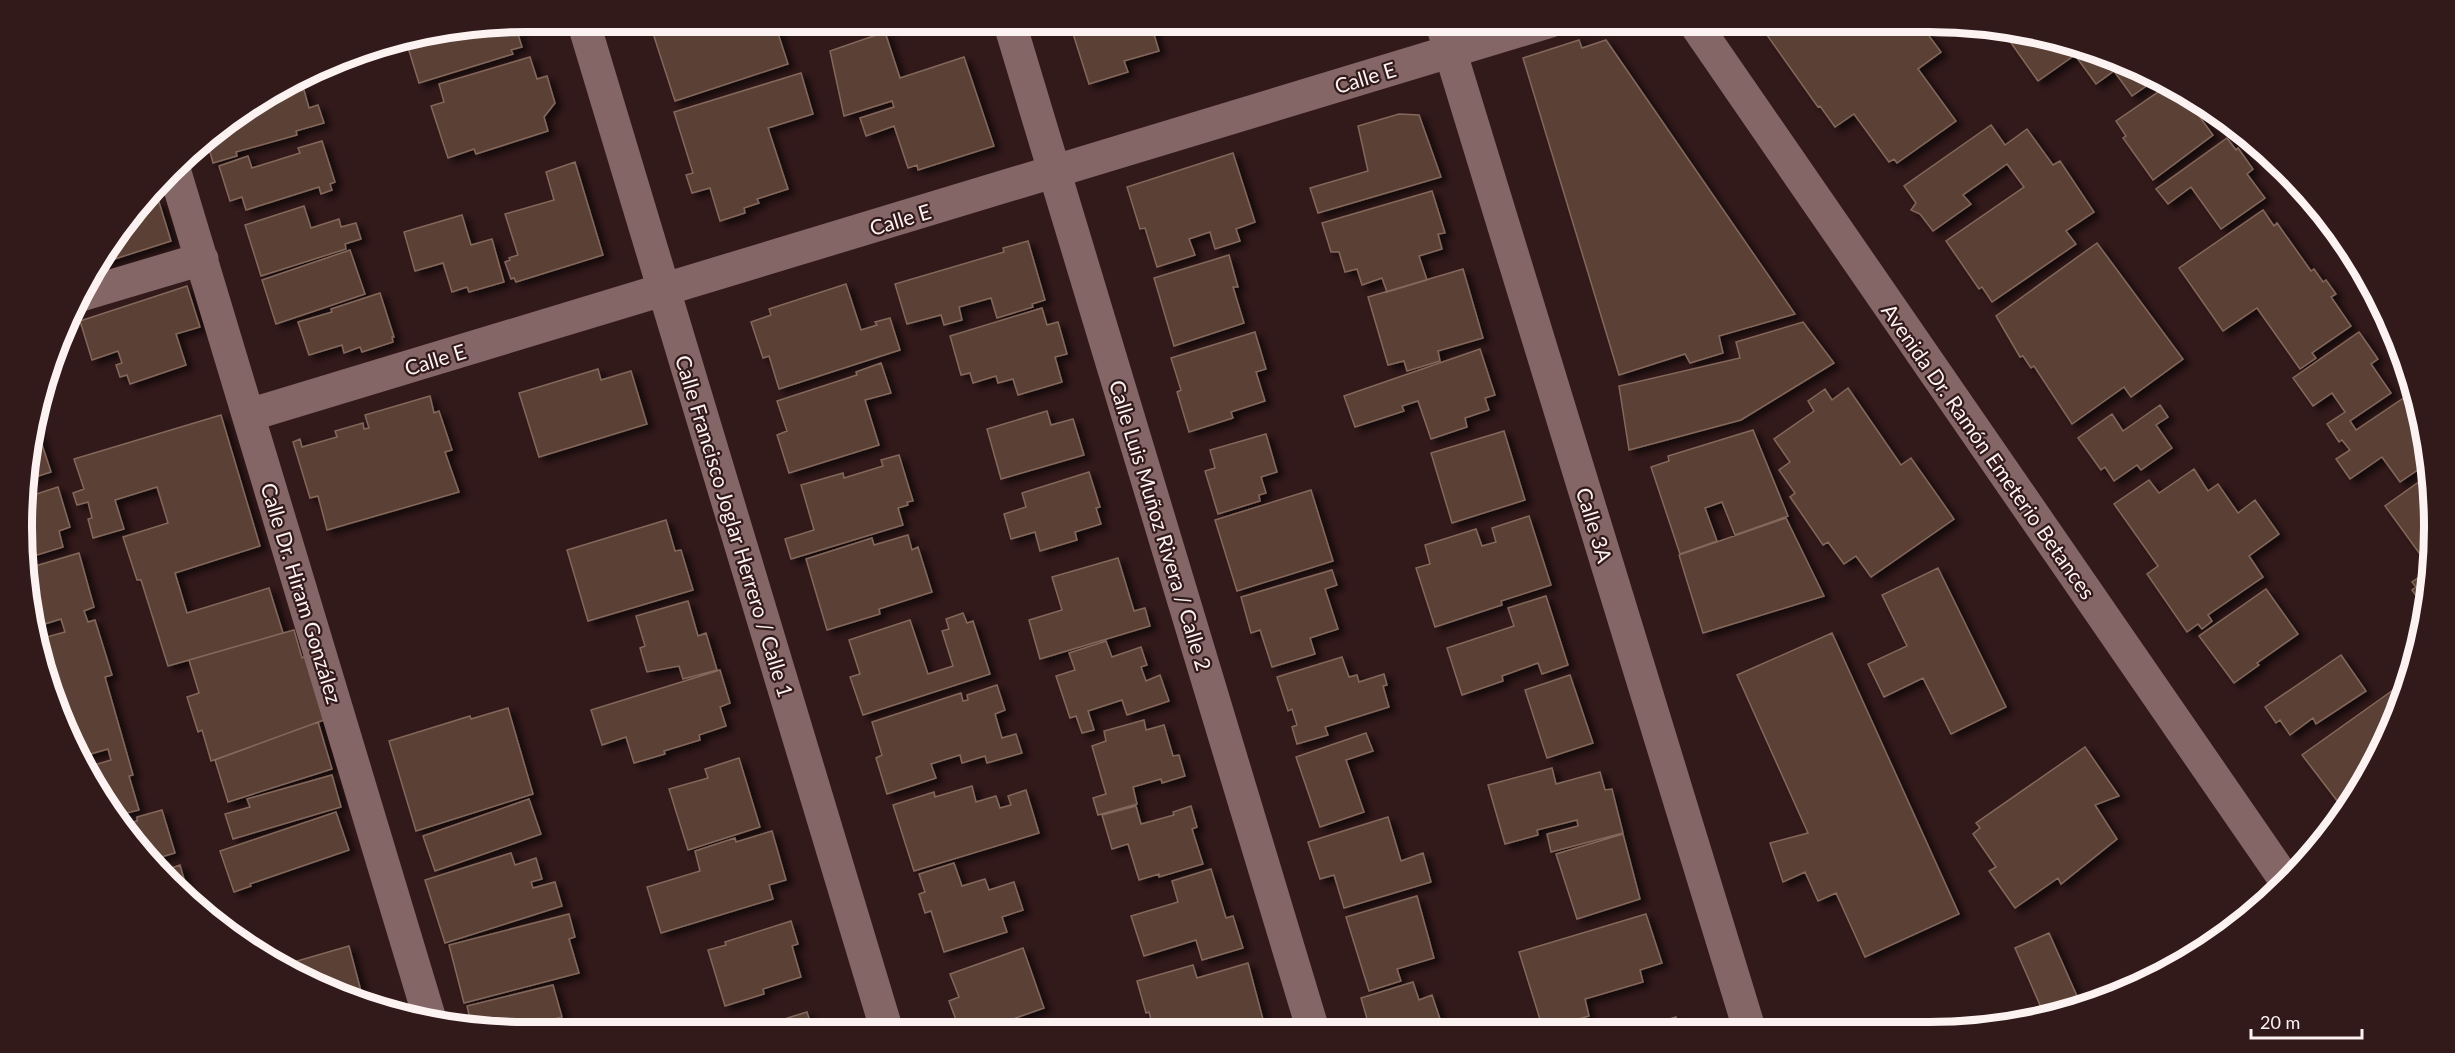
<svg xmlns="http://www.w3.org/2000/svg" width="2455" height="1053" font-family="Lato,sans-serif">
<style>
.building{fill:#5a4035;stroke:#83675b;stroke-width:1.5;filter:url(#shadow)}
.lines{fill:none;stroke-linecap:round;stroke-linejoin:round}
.minor{stroke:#856666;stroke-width:33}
.labels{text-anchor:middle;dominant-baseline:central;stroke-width:4.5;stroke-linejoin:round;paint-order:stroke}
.street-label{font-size:21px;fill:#fdf2f2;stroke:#32191a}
.rim{fill:none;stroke:#fdf2f2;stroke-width:8}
</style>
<defs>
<filter id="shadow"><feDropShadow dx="6" dy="4" stdDeviation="3" flood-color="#0009"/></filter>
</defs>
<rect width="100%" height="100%" fill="#32191a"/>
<!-- building -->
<path class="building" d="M527,21L528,24L516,28L522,47L511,50L513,54L419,83L406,41Z
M649,21H774L788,64L675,101Z
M1069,21H1150L1159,51L1124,61L1128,72L1089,84Z
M1757,21H1918L1941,52L1918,69L1956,121L1897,163L1894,159L1889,162L1854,114L1835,127L1820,106L1818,107Z
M885,32L900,78L964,57L994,146L918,170L917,165L908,168L894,126L866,136L860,118L894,107L892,101L844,116L830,51Z
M2004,33L2091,48L2158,78L2132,96L2114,71L2096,84L2075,55L2038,81Z
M1579,40L1582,48L1606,40L1795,314L1719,336L1723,353L1690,363L1685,354L1619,375L1523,58Z
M530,57L537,79L547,76L555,103L544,117L548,131L476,154L474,149L448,158L431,106L444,102L439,84Z
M801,73L813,114L768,128L788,189L757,199L759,203L744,208L745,213L720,221L710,188L692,193L686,175L693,173L674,112Z
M299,77L300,83L269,92L274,89Z
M2170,84L2203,104L2204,106L2196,112L2213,135L2153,180L2123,138L2126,136L2116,121Z
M304,90L309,108L318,105L324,123L296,131L297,135L236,152L237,156L213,163L206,137L249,106Z
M1399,114L1419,115L1441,177L1318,213L1310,188L1368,171L1358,126Z
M1991,125L2005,145L2027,129L2053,165L2060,161L2094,212L2066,231L2076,244L1992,302L1982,287L1979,289L1946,241L2024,187L2007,164L1963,195L1971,204L1933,231L1920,214L1911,210L1916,203L1904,186Z
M2227,138L2236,150L2238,148L2253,169L2247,174L2265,198L2221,229L2191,187L2168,204L2156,189Z
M322,141L335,182L330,184L332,190L321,194L319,187L246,210L242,197L230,201L219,166L248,156L252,168L300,153L298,148Z
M1233,153L1255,222L1236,229L1240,241L1215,249L1210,232L1189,239L1195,255L1157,267L1145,228L1140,229L1127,187Z
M575,162L603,255L516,282L514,278L511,279L505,262L510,260L509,258L518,255L505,214L554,200L546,172Z
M1432,191L1445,233L1438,234L1442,249L1419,256L1427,280L1387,292L1382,278L1362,285L1357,269L1345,272L1339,252H1331L1322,223Z
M159,202L171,241L96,265L143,207Z
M304,206L311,228L339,219L341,227L356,223L361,239L345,244L346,249L261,276L245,225Z
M2263,210L2274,226L2277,223L2311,271L2314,269L2323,282L2326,280L2336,294L2331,297L2351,326L2312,353L2316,358L2300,369L2257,308L2223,331L2179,268Z
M462,215L471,245L492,239L504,282L469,292L467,287L452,292L443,263L415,271L404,232Z
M1028,241L1045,300L1032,304L1033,307L997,318L991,298L959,307L962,320L944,325L941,315L907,324L895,284L1004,252L1003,248Z
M2097,243L2183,359L2131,397L2124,387L2072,424L2034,366L2031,368L2023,356L2020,357L1996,316Z
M350,250L365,294L276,324L262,280Z
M1229,255L1238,287H1233L1244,323L1174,346L1154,278Z
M1463,269L1483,338L1438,351L1440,361L1407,371L1404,361L1388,365L1368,297Z
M846,284L861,330L877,325L875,322L890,318L900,350L779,389L769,356L763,358L751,322L771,315L769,309Z
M187,286L200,327L176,334L186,365L130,384L127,375L120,377L116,365L122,363L118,351L92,360L80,321Z
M380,293L394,337H392L393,342L362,352L360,347L344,353L342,345L309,355L298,322L332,312L331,309Z
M1042,308L1047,325L1058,322L1067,354L1055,357L1062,382L1018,395L1013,379L998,383L996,376L973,383L970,373L961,375L950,336Z
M1803,322L1834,363L1741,420L1629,450L1619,386L1740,358L1736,342Z
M1255,332L1266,369L1256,372L1265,401L1231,412L1233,418L1189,432L1177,392L1181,390L1171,358Z
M2359,332L2378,359L2371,364L2391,393L2350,421L2356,430L2411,393L2418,403L2428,463L2400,482L2382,457L2350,479L2336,459L2350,450L2342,440L2339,442L2327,424L2345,412L2332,393L2313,406L2293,378Z
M1480,349L1495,395L1485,398L1489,410L1465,418L1467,427L1431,439L1418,401L1402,406L1404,411L1355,427L1344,396Z
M881,363L891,393L865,400L879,445L789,473L777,435L787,431L777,401L857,375L856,372Z
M598,369L601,380L631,371L647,424L539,457L519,393Z
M1848,388L1901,465L1911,458L1954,519L1871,577L1856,556L1844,564L1828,542L1823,545L1790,497L1795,493L1779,470L1790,462L1774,439L1814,411L1808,401L1825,389L1832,400Z
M430,396L434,413L439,411L452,450L445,452L459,492L327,530L318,496L310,498L293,442L300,439L302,447L337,437L335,431L363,423L364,429L369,428L365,415Z
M2160,405L2168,417L2156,425L2172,448L2141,470L2137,465L2114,481L2105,467L2101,470L2078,438L2112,414L2123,431Z
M1047,411L1051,425L1073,419L1084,455L1001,479L987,429Z
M221,415L260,546L175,573L187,613L269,588L283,633L168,666L141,580H137L123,537L168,523L157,487L115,500L124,529L93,538L88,519L92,518L88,502L77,505L73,493L84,489L74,459Z
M35,423L51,472L26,480L31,428Z
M1753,430L1788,516L1735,535L1722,502L1705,508L1717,541L1680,554L1651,467L1669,461L1668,456Z
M1504,431L1525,500L1452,523L1431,453Z
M1266,434L1277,472L1261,477L1266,493L1259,495L1260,501L1218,514L1205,471L1215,468L1210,450Z
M899,455L913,501L907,502L908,505L898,508L903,525L791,559L785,539L814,530L801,485L843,473L844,478L883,466L881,460Z
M2194,469L2208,491L2218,484L2238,513L2255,500L2279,534L2249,556L2263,577L2208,615L2212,621L2202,629L2198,624L2187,632L2147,574L2158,566L2114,504L2149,480L2159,493Z
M1089,472L1100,507L1096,508L1101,524L1075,532L1077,540L1040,551L1035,532L1011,539L1004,514L1026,507L1022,493Z
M2430,474L2433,494L2431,557L2425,561L2385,506Z
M58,487L70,527L59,531L63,547L24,559L21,526L24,498Z
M1311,490L1333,561L1237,591L1215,520Z
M1529,516L1551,585L1501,601L1502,605L1435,627L1416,568L1430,564L1425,545L1476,529L1482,546L1496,542L1492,528Z
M1786,518L1824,596L1703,633L1679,555Z
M666,520L675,551L681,550L693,590L588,621L567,550Z
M908,535L912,550L918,547L932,592L879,609L880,614L827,630L806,559L872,538L874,545Z
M79,553L94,607L84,611L88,622L95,620L112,675L105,677L133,775L129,776L139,810L115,816L89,780L84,768L111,760L108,749L80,757L36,640L65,632L61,619L32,628L31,625L25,569Z
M1118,558L1134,611L1145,608L1150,626L1040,659L1029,620L1062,610L1052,577Z
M1938,568L2006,707L1951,734L1923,678L1884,697L1868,664L1907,646L1882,595Z
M1332,570L1337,585L1325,589L1338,629L1310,638L1315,654L1272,667L1260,630L1251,633L1241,597Z
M2430,570V593L2426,610L2412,590L2416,587L2412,582Z
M2266,589L2298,634L2257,663L2259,665L2234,683L2199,636Z
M1546,596L1568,665L1542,674L1538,663L1502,676L1503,681L1462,695L1447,648L1514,626L1508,608Z
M688,601L698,636L706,633L717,670L683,679L679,666L647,672L640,648L645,646L636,616Z
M963,613L967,623L973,621L990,674L863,715L850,677L860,674L849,640L910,620L928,674L953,666L942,631L949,629L946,619Z
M294,630L302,658L305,656L324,720L211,761L202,730L198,732L187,697L199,693L189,660Z
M1832,633L1959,914L1865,957L1836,893L1818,901L1805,872L1783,882L1770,843L1808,833L1737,675Z
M1106,641L1112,657L1141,647L1147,665L1141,667L1146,681L1160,675L1169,701L1127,715L1122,700L1088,711L1094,730L1082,733L1076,716L1070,718L1056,676L1075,670L1069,653Z
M2341,655L2366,691L2316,724L2313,718L2290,735L2280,720L2276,723L2265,707Z
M1342,657L1349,677L1357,675L1359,682L1384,674L1387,685L1383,686L1389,707L1325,727L1328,735L1297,744L1292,727L1297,725L1292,709L1288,711L1277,677Z
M720,670L730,703L720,707L726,726L699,735L700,740L664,751L665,754L634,763L626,737L602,745L591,710Z
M1570,675L1593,743L1547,758L1525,690Z
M2410,678L2407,689L2345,811L2302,755Z
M997,685L1005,710L995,714L1002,738L1016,734L1022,753L987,763L985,756L962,763L960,755L931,764L936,778L887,794L876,758L882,755L872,722L961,693L963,701L968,700L967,695Z
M508,708L533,794L416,831L389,741L470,716L471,719Z
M1144,720L1146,730L1164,725L1173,756L1179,755L1185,776L1162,783L1161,779L1133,787L1137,804L1098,815L1093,798L1106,794L1092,746L1106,741L1104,731Z
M318,722L332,769L228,802L215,760Z
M1366,733L1373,751L1346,760L1364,812L1320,827L1296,757Z
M2085,747L2119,796L2095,805L2117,839L2061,884L2058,878L2015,908L1989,871L1996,867L1973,834L1980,828L1976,823Z
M739,758L760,827L688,850L669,789L708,778L705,769Z
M1552,768L1556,784L1600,772L1605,790L1612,789L1623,833L1551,852L1547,834L1578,826L1577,820L1537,830L1538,835L1505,844L1488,785Z
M332,775L341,807L233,839L225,814L250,807L247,799Z
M972,786L976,802L996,796L1000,808L1011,805L1008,796L1026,790L1039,833L914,871L893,805L934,792L935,797Z
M529,799L541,834L435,871L423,836Z
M1136,806L1141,824L1174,815L1173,812L1191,806L1197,827L1192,829L1203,864L1159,877V874L1139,880L1128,844L1112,849L1102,815Z
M162,810L175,853L148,861L122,825L137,821V817Z
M336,812L349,850L250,884L251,886L234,892L220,851Z
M1388,817L1401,861L1423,853L1431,882L1344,908L1334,875L1320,879L1308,842Z
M772,831L786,880L769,885L773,899L661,933L647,887L700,871L695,851L735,838L736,842Z
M1623,834L1640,899L1577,919L1556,854Z
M511,853L515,865L536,858L542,879L531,882L533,888L555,882L562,906L445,943L425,880Z
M954,863L962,886L985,879L989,890L1014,882L1023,910L1002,917L1007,932L944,952L931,911L925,913L919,894L925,892L919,874Z
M180,865L186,886L184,887L188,899L160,872Z
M1211,869L1226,918L1233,916L1243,948L1202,960L1196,940L1144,956L1131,916L1178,902L1172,881Z
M1417,896L1434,958L1397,969L1401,981L1369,991L1346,917Z
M569,914L575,937L569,939L579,973L464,1003L449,945Z
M1646,914L1662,963L1640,970L1643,982L1585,999L1589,1016L1543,1029L1519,952Z
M791,921L798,944L792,946L801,977L763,989L764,994L725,1006L708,950L726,945L725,942Z
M2049,933L2081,1005L2044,1014L2015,948Z
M349,946L362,995L351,998L287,964Z
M1023,948L1044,1008L979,1031H960L949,1001L959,997L950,974Z
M1248,963L1265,1027L1253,1030L1251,1023L1228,1030H1154L1149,1012L1146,1013L1137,981L1193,965L1197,978Z
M1413,982L1419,1000L1432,995L1442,1025L1429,1029H1370L1361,998Z
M553,985L562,1017L550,1020L553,1032H526L471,1023L467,1006Z
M807,1012L813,1031H745Z
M1676,1017L1680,1029H1637Z
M1042,1019L1045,1030L1007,1031Z"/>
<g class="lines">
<!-- minor -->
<path class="minor" d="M583,21L887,1031
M1009,21L1313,1030
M1441,21L1749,1028
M1693,21L2285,880
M174,169L429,1016
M81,295L202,259
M249,415L1551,21"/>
</g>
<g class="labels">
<!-- street labels -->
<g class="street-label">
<text transform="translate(1365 77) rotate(-17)">Calle E</text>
<text transform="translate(900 219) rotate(-17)">Calle E</text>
<text transform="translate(435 359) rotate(-17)">Calle E</text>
<text transform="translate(1989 451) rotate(55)">Avenida Dr. Ramón Emeterio Betances</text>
<text transform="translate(1161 525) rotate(73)">Calle Luis Muñoz Rivera / Calle 2</text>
<text transform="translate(1595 525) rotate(73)">Calle 3A</text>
<text transform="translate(735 526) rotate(73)">Calle Francisco Joglar Herrero / Calle 1</text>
<text transform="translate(302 593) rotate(73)">Calle Dr. Hiram González</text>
</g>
</g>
<!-- crop -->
<path d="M0 0H2455V1053H0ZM527 32H1929A495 495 0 0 1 2424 527V527A495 495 0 0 1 1929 1022H527A495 495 0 0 1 32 527V527A495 495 0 0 1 527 32Z" fill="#32191a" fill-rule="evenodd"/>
<path class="rim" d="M527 32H1929A495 495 0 0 1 2424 527V527A495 495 0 0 1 1929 1022H527A495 495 0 0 1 32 527V527A495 495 0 0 1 527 32Z"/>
<!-- scale -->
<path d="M2251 1029v9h111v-9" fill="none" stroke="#fdf2f2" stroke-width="3"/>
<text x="2260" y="1029" font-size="18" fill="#fdf2f2" stroke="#32191a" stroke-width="4.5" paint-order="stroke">20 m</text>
</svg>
